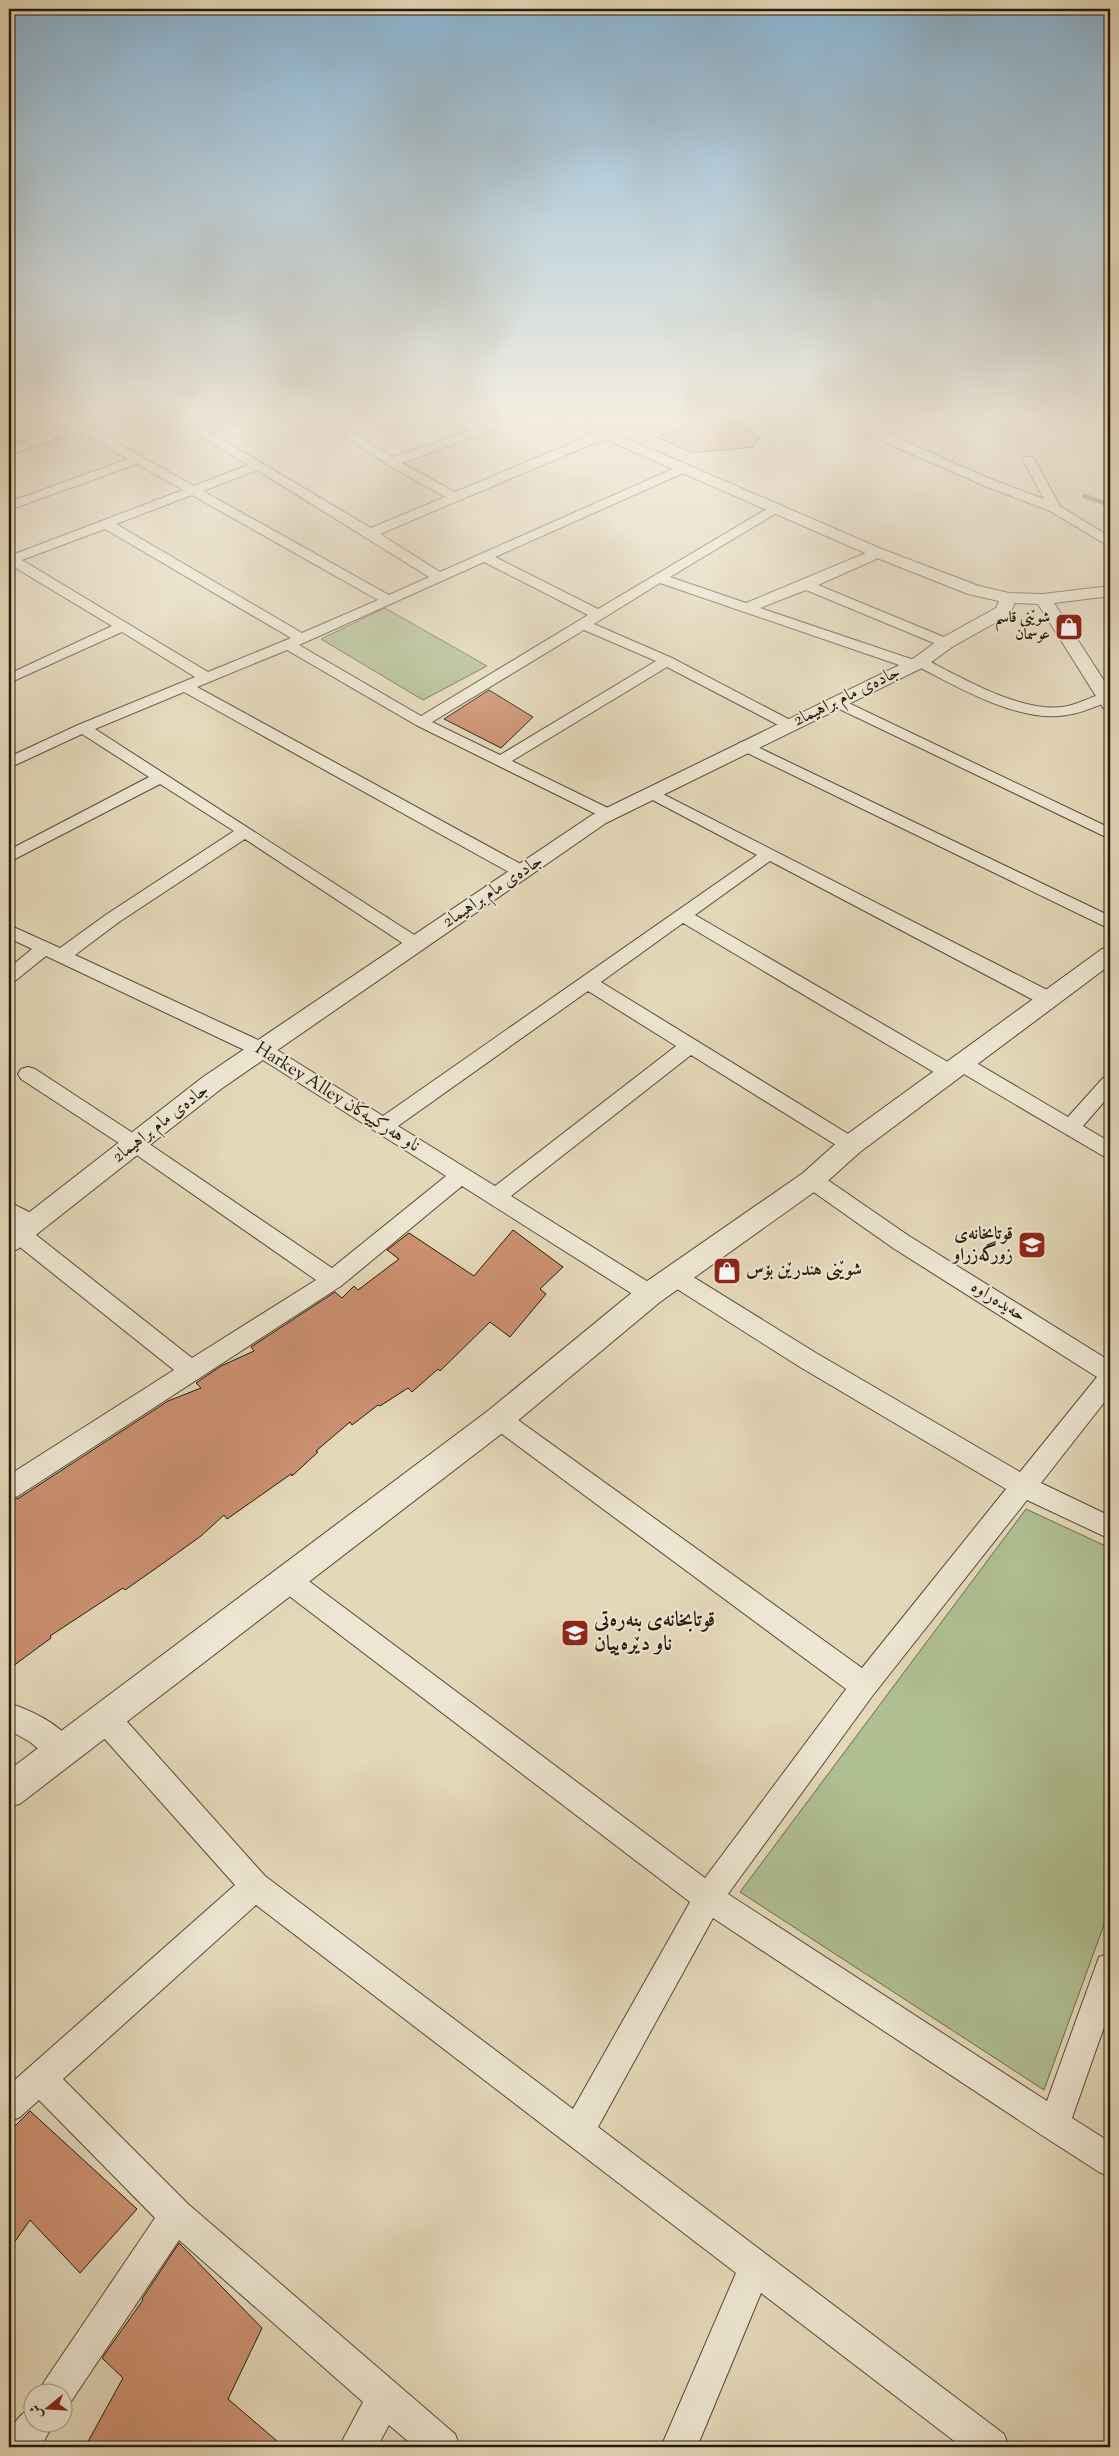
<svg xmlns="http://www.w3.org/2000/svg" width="1119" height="2456" font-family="'Sorts Mill Goudy',Amiri,serif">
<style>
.green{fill:#b0bf92;stroke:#6b6c4e}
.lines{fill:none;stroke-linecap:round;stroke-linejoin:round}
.stream{stroke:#6c7974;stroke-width:4.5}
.building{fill:#cc9171;stroke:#261a0b}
.minor-casing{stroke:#564a36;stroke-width:2}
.tertiary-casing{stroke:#564a36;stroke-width:2}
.minor{fill:#ede6d2;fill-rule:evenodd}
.tertiary{fill:#ede6d2;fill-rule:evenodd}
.labels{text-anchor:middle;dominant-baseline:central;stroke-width:4;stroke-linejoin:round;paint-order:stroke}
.far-poi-label{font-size:15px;font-weight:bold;fill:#261a0b;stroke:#ede6d2;text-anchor:end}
.street-label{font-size:18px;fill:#261a0b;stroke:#ede6d2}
.poi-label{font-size:18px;font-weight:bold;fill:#261a0b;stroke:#ede6d2;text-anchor:end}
.near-poi-label{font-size:21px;font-weight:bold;fill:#261a0b;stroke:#ede6d2;text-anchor:start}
</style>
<rect width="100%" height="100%" fill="#e4d8b9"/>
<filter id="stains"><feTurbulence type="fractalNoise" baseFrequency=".004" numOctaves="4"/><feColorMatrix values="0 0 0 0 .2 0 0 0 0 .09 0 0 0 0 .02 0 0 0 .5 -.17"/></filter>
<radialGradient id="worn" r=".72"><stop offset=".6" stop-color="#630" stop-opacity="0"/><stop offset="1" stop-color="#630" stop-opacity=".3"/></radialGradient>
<!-- green -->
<path class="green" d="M385,608L487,666L423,700L321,639Z
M1026,1509L1110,1548V1908L1044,2090L740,1892Z"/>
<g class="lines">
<!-- stream -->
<path class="stream" d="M1084,496L1110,505"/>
</g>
<!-- building -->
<path class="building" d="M711,413H716L745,424L759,437L754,447L692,453L657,437Z
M489,690L533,717L501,748L444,719Z
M513,1230L563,1267L540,1289L546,1294L510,1337L490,1322L440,1371L438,1369L412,1392L408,1388L380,1406L378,1405L352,1425L350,1422L316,1451L318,1452L292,1476L291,1474L227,1519L224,1515L201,1536L162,1564L125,1590L123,1588L50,1636L51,1638L9,1669V1501L19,1498L168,1401L201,1388L196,1383L221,1366L254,1351L251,1347L335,1292L342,1298L354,1286L358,1290L399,1259L387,1250L409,1233L474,1276Z
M30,2111L137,2209L80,2273L30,2220L9,2250V2132Z
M179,2243L262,2328L228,2399L284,2447H85L123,2378L102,2358L143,2300L142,2299Z"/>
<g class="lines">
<defs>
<path id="minor" d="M109,413H125L89,427L194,486L248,465L164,413H178L203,428L249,413H265L263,415L211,433L371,528L445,497L388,465L309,413H322L393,457L469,431L434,415L432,413H447L480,427L521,413H537L535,415L402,463L455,492L603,430H611L613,433L611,436L380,534L440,572L684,464L690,468L688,471L495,557L598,609L775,504L780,505L781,508L780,511L670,577L746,603L873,550H883L885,553L883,556L818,585L951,640L953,643L951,646H941L806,590L760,608L914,660L920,658L925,659C962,678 1020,712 1062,707C1078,705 1091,696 1106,693L1110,694V701C1094,707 1077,715 1059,716C1015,720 957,687 919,667L913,669L908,668L660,583L594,624L672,658L794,722L797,725L794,728H784L667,667L512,761L614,811L616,815L614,819L608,820L416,725L287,650L197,687L528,868L531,872L528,876H516L184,692L95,729L422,940L425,944L422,948L416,950L410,948L245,839L119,922L75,955L269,1045L383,1116L757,855L645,796L643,793L645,790L651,788L1055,994L1057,999L1055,1004L1048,1005L1041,1004L770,861L695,915L953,1065L954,1058L961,1056L968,1058L1068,1117L1103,1078L1110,1076V1095L1083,1126L1110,1142V1159L1103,1156L957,1070L956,1077L949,1079L942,1077L683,923L601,982L858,1140L861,1145L858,1150L851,1153L844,1150L691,1055L511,1196L658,1288L661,1294L658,1300L650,1303L642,1300L462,1186L341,1286L18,1496L9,1499V1475L174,1370L11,1240L9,1233L11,1228L19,1226L9,1220V1202L41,1218L45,1224L41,1230L31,1231L192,1358L316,1280L128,1149L21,1079L18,1074L21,1069L28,1067L35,1069L142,1139L332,1268L446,1176L255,1055L46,956L15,981L9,983V968L32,949L9,938V925L60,948L107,914L234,831L160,784L9,862V850L149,777L82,734L9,768V757L78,725L195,677L122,632L9,683V674L112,626L9,564V554L12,555L183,490L137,464L9,510V502L128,459L78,431L9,455V447ZM257,470L429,577L389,595L203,491ZM192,495L378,600L302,633L116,524ZM105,529L291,638L208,672L22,560ZM484,562L588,615L421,716L299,645ZM584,630L656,661L500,755L432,722ZM588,991L676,1046L495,1186L398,1126Z
M840,413H853L888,434L993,480L1044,499L1023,460L1025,457H1033L1060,506L1110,537V547L1050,511L985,486L880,440Z
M836,697L1110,828V839L831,705L828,702L831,699Z
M745,741L1110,916V929L739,749L737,746L739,743Z
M812,1172L819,1174L909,1236L1110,1361V1395L1041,1483L1110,1516V1539L1027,1500L873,1695L728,1894L1047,2101L1099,1957L1110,1953V2010L1072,2118L1110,2142V2177L1099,2172L1043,2136L713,1918L598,2127L1004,2434L1009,2447H962L761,2293L697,2447H661L736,2273L256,1905L63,2079L188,2204L455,2434L460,2447H415L389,2425L377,2447H339L363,2402L179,2240L68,2406L62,2409V2394H39L44,2382L155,2218L39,2100L20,2117L9,2122V2085L235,1885L94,1727L90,1717L94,1707L104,1703L114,1707L265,1876L573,2109L690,1902L280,1589L276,1581L280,1573L289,1569L298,1573L705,1878L846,1689L491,1426L487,1419L491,1412L499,1409L507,1412L862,1668L1006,1489L800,1367L666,1282L663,1276L666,1270L674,1267L682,1270L816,1353L1020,1472L1097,1377L893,1248L805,1186L802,1180L805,1174Z
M9,1703C32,1711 66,1726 76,1750L72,1760L62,1764L52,1760L30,1742L9,1730Z
M32,2408V2424H53L41,2447H9C9,2430 16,2415 32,2408Z"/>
<path id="tertiary" d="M550,413H568L884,550L979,586L1009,593L1043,594L1110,586V596L1054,603L1110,690V710L1103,708L1101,704L1038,604L1015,603L1009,615L952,647L926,666L606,823L221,1089L18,1249L9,1252V1228L203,1077L592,815L914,658L940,639L996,608L999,601L968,594L872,556L552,416Z
M1110,947V965L860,1152L821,1187L660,1302L509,1428L21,1803L9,1808V1770L489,1410L640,1286L803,1173L842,1138L1102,949Z"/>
</defs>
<!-- minor casing -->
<use href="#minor" class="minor-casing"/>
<!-- tertiary casing -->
<use href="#tertiary" class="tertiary-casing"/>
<!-- minor -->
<use href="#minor" class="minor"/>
<!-- tertiary -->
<use href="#tertiary" class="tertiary"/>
</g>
<!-- sky -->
<linearGradient id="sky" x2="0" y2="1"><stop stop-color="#89b6d6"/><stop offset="0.55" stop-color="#f3ede0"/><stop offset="1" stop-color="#f3ede0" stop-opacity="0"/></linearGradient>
<rect width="1119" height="756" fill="url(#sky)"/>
<!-- icons -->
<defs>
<symbol id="shop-square" viewBox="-11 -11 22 22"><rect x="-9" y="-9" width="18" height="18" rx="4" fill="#8f2418" stroke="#ede6d2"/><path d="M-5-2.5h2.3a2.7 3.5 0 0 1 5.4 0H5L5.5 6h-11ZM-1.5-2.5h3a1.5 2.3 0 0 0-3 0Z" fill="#fff"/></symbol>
<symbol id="school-square" viewBox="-11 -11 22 22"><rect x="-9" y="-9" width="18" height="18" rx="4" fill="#8f2418" stroke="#ede6d2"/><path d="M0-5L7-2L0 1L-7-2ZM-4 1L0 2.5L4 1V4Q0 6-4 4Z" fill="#fff"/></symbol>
</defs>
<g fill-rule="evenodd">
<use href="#shop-square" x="1053" y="611" width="32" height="32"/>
<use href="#school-square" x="1016" y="1229" width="32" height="32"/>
<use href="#shop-square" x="711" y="1255" width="32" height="32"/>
<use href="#school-square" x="559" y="1617" width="32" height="32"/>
</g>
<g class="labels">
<!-- far-poi labels -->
<g class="far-poi-label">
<text x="1050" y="618">شوێنی قاسم<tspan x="1050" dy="17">عوسمان</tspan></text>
</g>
<!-- street labels -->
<g class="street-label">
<text transform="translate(847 697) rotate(-26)">جادەی مام براهیما2</text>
<text transform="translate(493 892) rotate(-34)">جادەی مام براهیما2</text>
<text transform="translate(337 1098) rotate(32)">Harkey Alley ناو هەركييەكان</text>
<text transform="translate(161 1124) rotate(-38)">جادەی مام براهیما2</text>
<text transform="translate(998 1302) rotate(32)">حەیدەراوە</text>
</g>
<!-- poi labels -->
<g class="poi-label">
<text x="1013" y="1235">قوتابخانەی<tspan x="1013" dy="21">زورگەزراو</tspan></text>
<text x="746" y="1271" text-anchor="start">شوێنی هندرێن بۆس</text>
</g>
<!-- near-poi labels -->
<g class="near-poi-label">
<text x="594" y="1621">قوتابخانەى بنەرەتى<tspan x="594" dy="24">ناو دێرەييان</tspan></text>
</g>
</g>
<!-- margin -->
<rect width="1119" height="2456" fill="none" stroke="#e4d8b9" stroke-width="30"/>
<rect x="10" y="10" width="1099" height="2436" fill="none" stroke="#261a0b" stroke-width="2.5"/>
<rect x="15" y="15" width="1089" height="2426" fill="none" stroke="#261a0b"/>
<!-- north arrow -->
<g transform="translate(48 2408) rotate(252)"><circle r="24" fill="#ede6d2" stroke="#9d9482"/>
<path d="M0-4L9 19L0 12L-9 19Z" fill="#8f2418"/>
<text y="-8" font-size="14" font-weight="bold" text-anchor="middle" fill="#261a0b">ش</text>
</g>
<rect width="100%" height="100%" filter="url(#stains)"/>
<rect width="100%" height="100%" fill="url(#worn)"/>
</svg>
